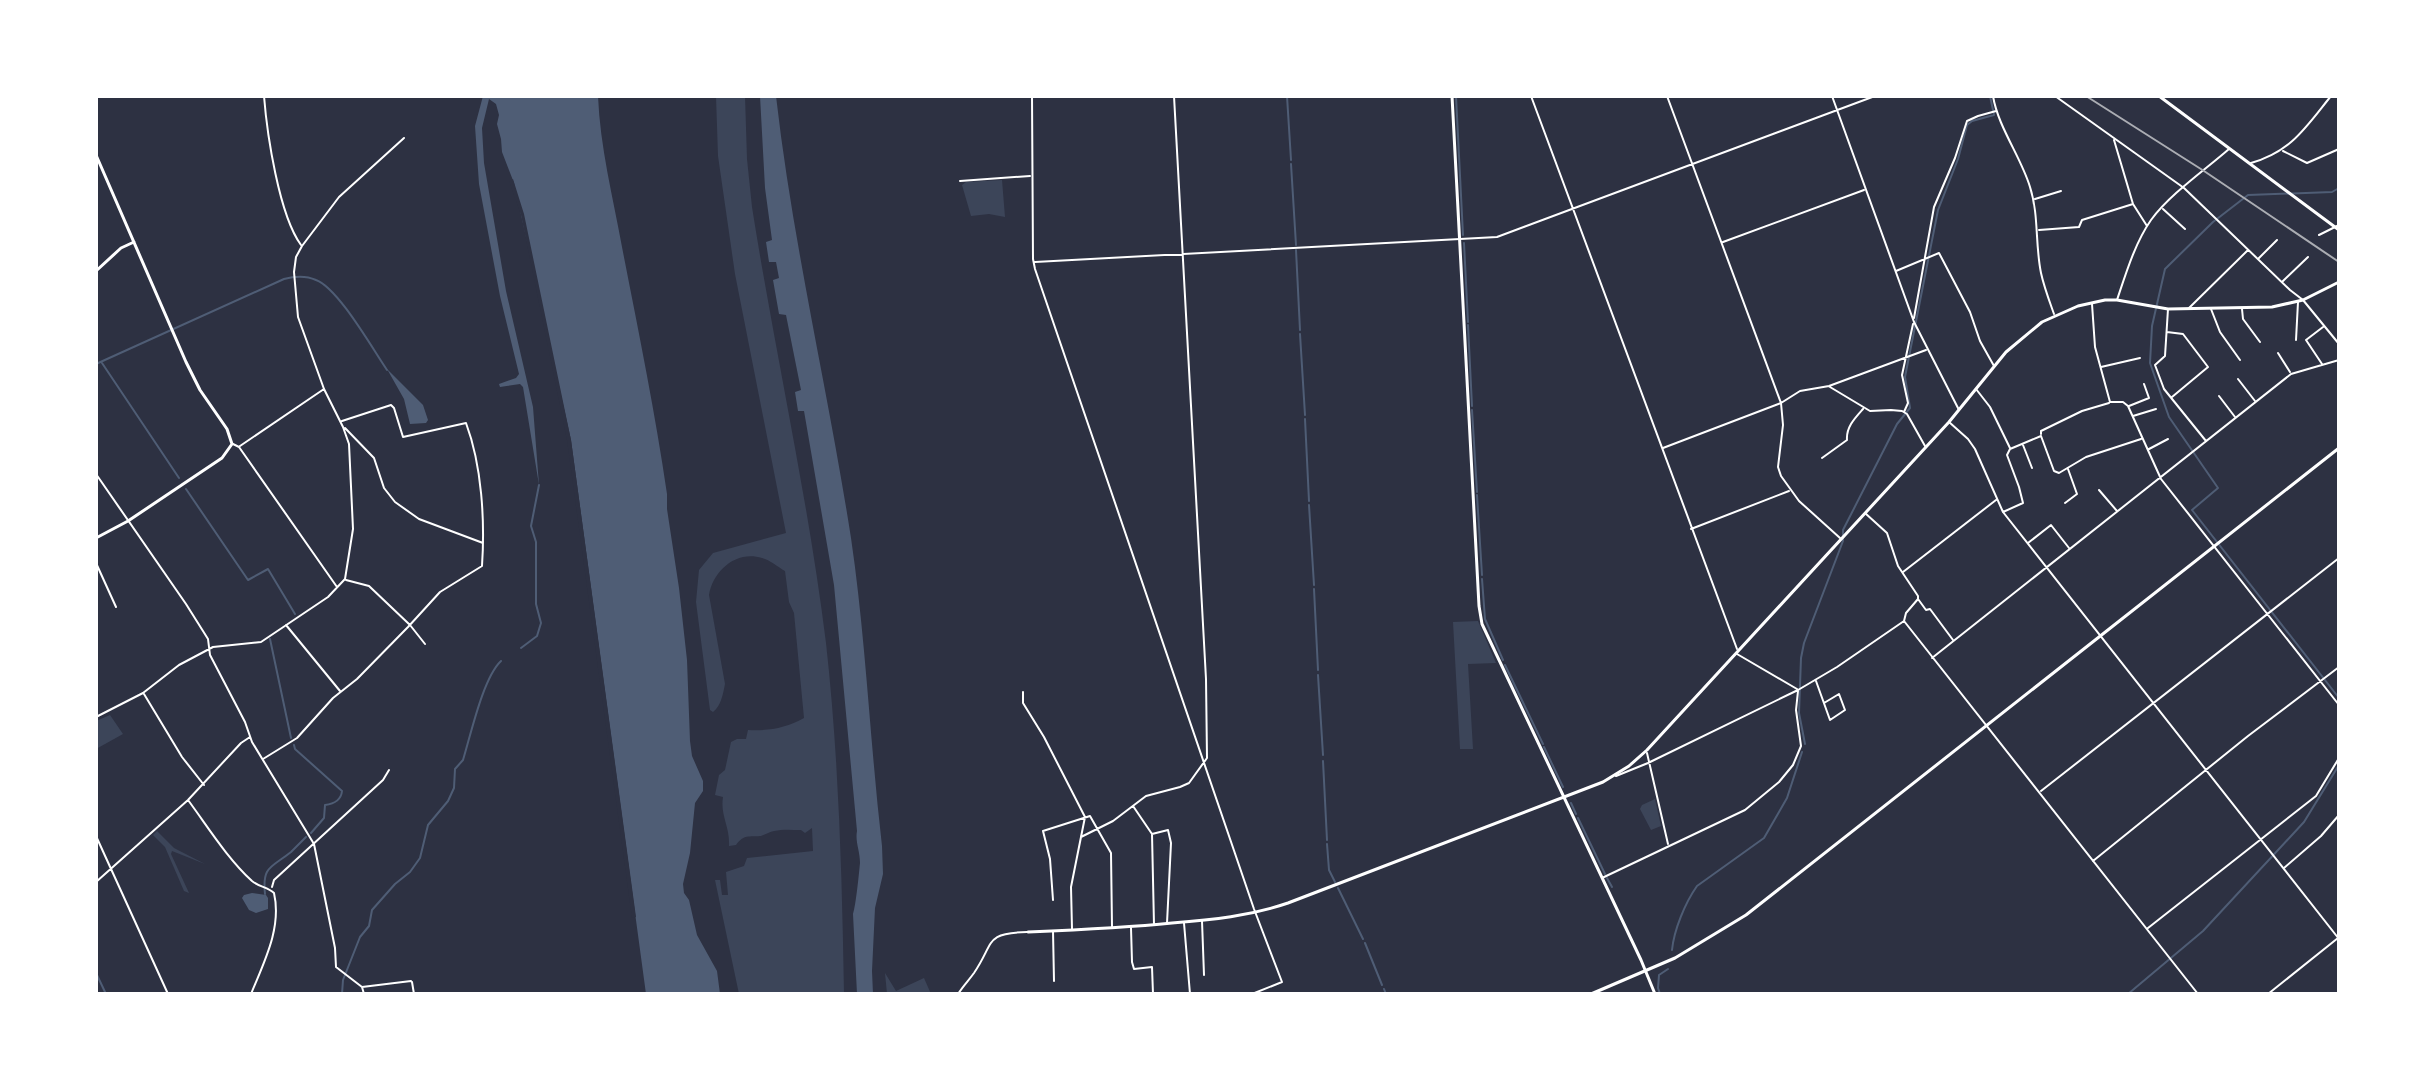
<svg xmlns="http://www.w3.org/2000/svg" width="2435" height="1090" font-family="Ubuntu,sans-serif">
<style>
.green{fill:#3c4559}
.water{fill:#4f5d75}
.pier{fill:#2d3142}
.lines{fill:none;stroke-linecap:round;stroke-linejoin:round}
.stream{stroke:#4f5d75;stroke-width:2}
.minor{stroke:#fff;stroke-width:2}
.tertiary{stroke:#fff;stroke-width:3}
.secondary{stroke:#fff;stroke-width:3}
.rail{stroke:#abadb3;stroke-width:2}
</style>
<rect width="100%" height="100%" fill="#2d3142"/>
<!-- green -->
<path class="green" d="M716,96H745L747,159L752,207C775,353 808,497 826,643C839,760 842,877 844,994H739L715,880H720L722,895H728L726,872L744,866L747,858L813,851L812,828L805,833L801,830C792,830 783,829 774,831C772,831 762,836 760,836C749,837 744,834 736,845L729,846C730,826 720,816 723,797L715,795L719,775L725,770L731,742L737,739H746L748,730C769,731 786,728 804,718L794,613L789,602L785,571C778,567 770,560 762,558C736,550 713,571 709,595L725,684C723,694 721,706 713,712L710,710L696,602L699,570L713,553L786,533L735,274L718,156Z
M1002,180L1005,217L989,214L971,216L962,185L966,182Z
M1478,621L1496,663L1468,664L1473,749H1460L1453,622Z
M110,715L123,734L96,749V721Z
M1655,799L1661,826L1651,830L1640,809L1642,805Z
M157,831L174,848L205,864L172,851L171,854L189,893L184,891L165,847L153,835Z
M885,973L896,991L924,978L931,994H887Z"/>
<!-- water -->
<path class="water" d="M483,96H598C600,147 613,197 622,247C638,329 655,411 667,494V509L679,588L687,660L690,741L692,756L703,781V791L695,803L690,853L683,884L684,893L689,900L697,935L717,971L720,994H646L571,440L514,183L502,152L501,139L497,124L499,115L496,104L489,99L482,128L484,163L506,291L533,407L539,485L523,387L520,384L500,387L499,384L516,378L519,374L500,296L479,184L475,126Z
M760,96H776C793,245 828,390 851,538C866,640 870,743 882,846L883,874L875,908L872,971L873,994H857L853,914C856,905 859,873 860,863C860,851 855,842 857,831L834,585L804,411H798L795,392L801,390L786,315L779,314L773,280L779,278L776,262H769L766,242L772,240L765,188Z
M387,369L423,405L428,420L426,423L410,424L404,399Z
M252,893L266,895L268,898V909L256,913L249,910L242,898L244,895Z"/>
<!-- pier -->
<path class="pier" d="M513,179L524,214L571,440L636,917L632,918L567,440L521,215L509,181Z"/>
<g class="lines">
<!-- stream -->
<path class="stream" d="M1287,96L1291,160
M1456,96L1463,235
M1291,164L1296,245
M2339,188L2332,192L2248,195L2213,222L2165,269L2152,326L2150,363L2169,417L2218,488L2192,510L2339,698
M1464,243L1468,322
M1296,250L1300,330
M1468,325L1472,406
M1300,334L1305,415
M102,363L179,478
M96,364L284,279C295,276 305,275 316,280C338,288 372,348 387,370
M1472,410L1477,492
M1305,419L1309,501
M186,489L248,580L268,569L295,614
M1477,495L1482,575
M1309,505L1314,585
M1482,579L1485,619L1503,660
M1314,589L1318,670
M270,639L291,738
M521,648L537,636L541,623L536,604V542L531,526L539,485
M1505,665L1543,744
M1318,675L1323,755
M1805,744L1799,713L1801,658L1804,643L1843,541V530L1897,424L1910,408L1905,377L1938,210L1958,159L1967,125L1972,121L1994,115L1990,96
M294,745L295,749L342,791C341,801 333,804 325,805L324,818L311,833
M1544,747L1563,787
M1323,761L1327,840
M1571,803L1576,814
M1578,818L1605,874
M1327,844L1329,870L1335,882
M1607,878L1612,887
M1338,888L1363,939
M265,894C262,866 271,868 291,852C296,847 301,842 306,837
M1365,943L1382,985
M1672,950C1674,930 1685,903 1697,886L1764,838L1787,798L1802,752
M96,973L106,994
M1384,989L1386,994
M342,994L343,980L360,937L369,926L372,910L395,884L410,872L420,858L428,825L448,801L454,788L455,769L463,760C471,734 483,678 501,661
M1660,994L1658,988L1659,975L1668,969
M2128,994L2203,931L2304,822L2339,765"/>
<!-- minor -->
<path class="minor" d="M264,96C267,134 279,215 301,245
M1032,96L1033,259L1035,269L1254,909L1282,982L1252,994
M1531,96L1737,649
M1667,96L1781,403L1783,425L1778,467L1781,476L1799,501L1840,538
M1832,96L1914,322L1959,410
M1993,96C1998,127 2021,157 2030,187C2039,215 2035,244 2041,273C2044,287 2049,300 2054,314
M2055,96L2184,188L2290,290L2303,300L2339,344
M2114,140L2133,204L2147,226
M2283,151L2307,163L2339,149
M2251,163C2291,152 2306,127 2331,96
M960,181L1030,176
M2035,199L2061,191
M2163,209L2185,229
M2039,230L2079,227L2082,220L2133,204
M2319,235L2339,225
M1723,242L1864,190
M2259,258L2277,240
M1035,262L1497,237L1875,96
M1896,271L1939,253L1970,312L1980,341L1994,366
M2283,281L2308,257
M2117,300C2126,273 2135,243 2151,220C2170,194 2205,170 2229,149
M2092,304L2095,347L2110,402H2123L2128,406L2161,479L2339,705
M2168,309L2165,356L2155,365L2164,389L2206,441
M2188,309L2248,250
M2211,309L2220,332L2240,360
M2242,309L2243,319L2260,342
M1914,318L1934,207L1955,158L1967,121L1978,116L1996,111
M2167,332L2183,334L2208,367L2172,397
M2296,340L2298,302
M2278,353L2290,372
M2322,364L2306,340L2323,327
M2101,367L2140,358
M2238,379L2255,401
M1830,387L1870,411L1891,410L1902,411L1907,414L1925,446
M1976,389L1990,407L2010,448
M2219,396L2235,417
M2129,406L2149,398L2144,384
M1904,412L1908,403L1902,375L1913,324
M2133,416L2156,409
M1949,422L1968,439L1975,449L2003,512L2339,939
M345,428L374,458L384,488L395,502L419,519L483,543
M2041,434V431L2082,411L2109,403
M233,444L239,447L337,587
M2023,445L2032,468
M240,446L324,389
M1663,448L1781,403L1800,391L1829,386L1926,350
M2149,449L2168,439
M1822,458L1847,440C1846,427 1855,418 1863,409
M96,474L186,604L208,639L210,655L245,722L252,742L314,844L335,948L336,967L362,987L364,994
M2099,490L2117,511
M2065,503L2077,494L2068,469
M2003,512L2023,503L2019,487L2007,455L2010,449L2041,436L2054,471L2059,473L2086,457L2141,439
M1691,529L1789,491
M2028,543L2051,525L2069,548
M96,563L116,607
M1903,572L1996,500
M346,580L369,586L410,625L425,644
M1918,599L1926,610L1930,609L1953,640
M1904,621L2198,994
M286,625L340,691
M1737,654L1797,689
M1932,658L2291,374L2339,360
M1816,681L1830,720L1845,710L1839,694L1824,703
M1023,692V703L1044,737L1085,817L1071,887L1072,929
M144,694L182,757L204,785
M96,717L143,693L179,665L213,647L261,642L328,597L345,579L353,529L349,444L343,427L324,389L298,317L294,272L296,257L302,246L339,197L404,138
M1647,753L1668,844
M263,759L297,738L333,698L357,679L408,627L440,592L482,566C485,521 482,466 466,423L403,437L394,408L391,405L342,421
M1616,776L1648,763L1798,690L1837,667L1904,621L1906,613L1918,599V596L1898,566L1887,533L1865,513
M2041,791L2339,558
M188,800C208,827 227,858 252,881C259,887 268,887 274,893C282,928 264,962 251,994
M1133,806L1152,834L1154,925
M1152,834L1168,830L1171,843L1167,923
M96,836L168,994
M1081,837L1113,821L1146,796L1180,787L1189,783L1207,758L1206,679L1174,96
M2093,861L2248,736L2339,667
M2284,868L2321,836L2339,815
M1602,878L1745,810L1779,782L1793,765L1801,746L1796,710L1798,691
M96,882L188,800L241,743L250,737
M272,887L274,880L383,780L389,770
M1053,900L1050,859L1043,831L1090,816L1111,853L1112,927
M1202,921L1204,975
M1184,923L1190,994
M1131,928L1132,962L1134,969L1152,967L1153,994
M2148,928L2316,796L2339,758
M1053,931L1054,981
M412,982L414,994
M362,987L411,981
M958,994C963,986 969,980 974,973C995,942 984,933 1027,932
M2268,994L2338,938"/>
<!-- tertiary -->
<path class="tertiary" d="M1452,96L1479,606L1482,624L1641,960L1655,994
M2159,96L2339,230
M96,155L186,362L200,390L227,429L232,444L222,458L128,521L96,538
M96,271L121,248L134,242
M1028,932C1076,930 1124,928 1172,923C1212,920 1250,916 1288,903L1603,782L1629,766L1647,750L1949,422L2006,352L2042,322L2078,306L2105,300H2117L2168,309L2272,307L2303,300L2339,282"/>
<!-- secondary -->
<path class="secondary" d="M1591,994L1675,958L1746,915L2339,448"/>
<!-- rail -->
<path class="rail" d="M2086,96L2204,171L2339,262"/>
</g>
<!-- border -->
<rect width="2435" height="1090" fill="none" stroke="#ffffff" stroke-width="196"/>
</svg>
